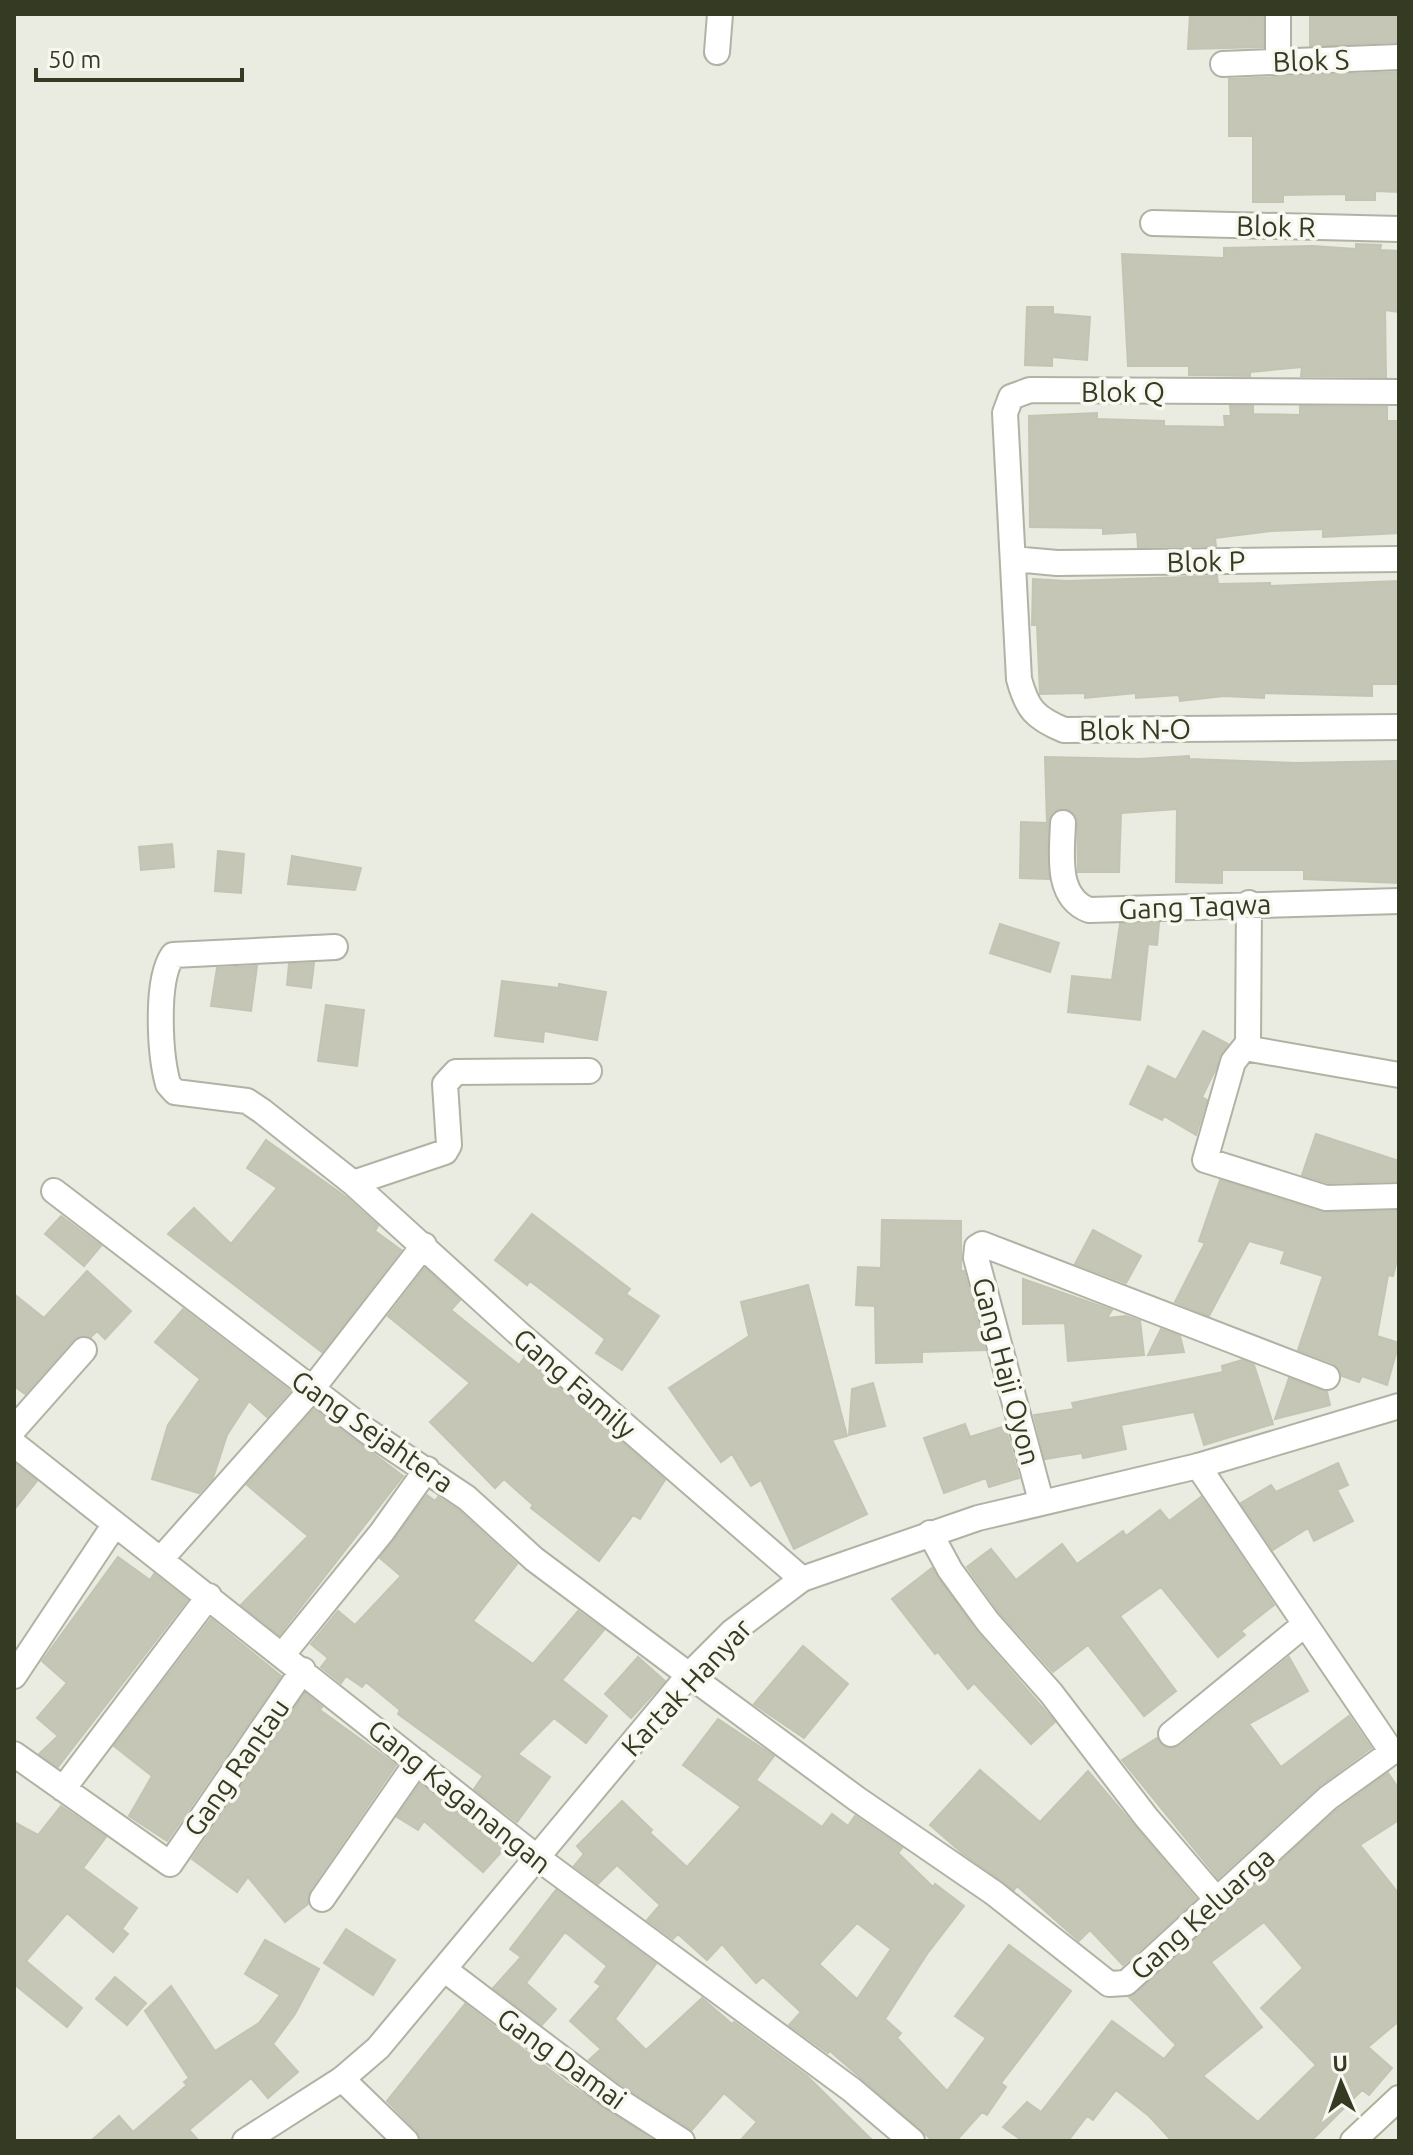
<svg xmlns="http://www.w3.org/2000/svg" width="1413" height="2155" font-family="Ubuntu,sans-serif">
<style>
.building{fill:#c5c6b6;stroke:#c3c5b3;stroke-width:2;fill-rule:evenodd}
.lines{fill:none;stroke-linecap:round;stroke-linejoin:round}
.minor-casing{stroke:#b0b3a4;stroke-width:28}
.tertiary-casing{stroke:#b0b3a4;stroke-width:28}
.secondary-casing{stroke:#adb19a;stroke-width:28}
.minor{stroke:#fff;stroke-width:24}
.tertiary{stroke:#fff;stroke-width:24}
.secondary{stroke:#fff;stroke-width:24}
.labels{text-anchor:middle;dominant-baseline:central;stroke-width:7;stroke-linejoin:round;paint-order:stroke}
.street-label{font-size:28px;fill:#353b22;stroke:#f8f8f1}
</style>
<rect width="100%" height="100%" fill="#eaebe1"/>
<!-- building -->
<path class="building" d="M1190,14L1263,16V47L1188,49Z
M1399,14V42L1310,46V15Z
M1399,72V192L1375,191V200H1346V194L1283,195V202H1253V136H1229V79Z
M1356,244L1381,245L1380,250L1399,251V312L1385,310L1386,377L1301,376L1302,367L1250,372V376L1189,375V366H1128L1122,254L1224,258V248L1313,246L1356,249Z
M1027,307H1053V314L1090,317L1087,360L1052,357V366L1025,365Z
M1230,406H1253V414L1300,415V406L1387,407V421H1399V533L1323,537V529L1271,531L1215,538L1216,546L1138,547L1137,532L1103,534V528L1030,527L1029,416L1097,413V419L1164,421V426L1225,427L1224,416H1231Z
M1217,576L1218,584L1270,583V586L1399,581V684H1372V696L1264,693V698L1224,696L1180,701L1179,695L1136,698V693L1085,698V693L1040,694L1037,625H1032L1033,579L1067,581Z
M1189,756V759L1296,763L1399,761V883L1304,879V870H1222V883L1176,882L1177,809L1121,813L1119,872H1078L1077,817L1070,810L1057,809L1048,822L1049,879L1020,878L1021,822L1047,823L1045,757L1139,759Z
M172,844L174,867L141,870L139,847Z
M218,851L244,854L241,893L215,891Z
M292,856L361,868L355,890L288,884Z
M1159,923L1157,945L1148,944L1140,1020L1068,1012L1072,976L1112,980L1120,924Z
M1000,924L1059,943L1050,972L990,953Z
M314,963L311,988L287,985L289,964Z
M257,966L251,1011L211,1006L217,968Z
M502,981L559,988V984L606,992L597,1040L544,1031L543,1042L495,1036Z
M326,1005L364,1010L357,1066L318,1061Z
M1203,1031L1228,1044L1202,1097L1207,1100L1196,1135L1164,1116L1162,1120L1130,1104L1148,1066L1176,1080Z
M1316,1134L1399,1161V1181L1328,1183L1302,1175Z
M266,1140L346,1197L378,1226L375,1231L401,1250L322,1352L168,1234L194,1208L231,1244L277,1188L247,1168Z
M1220,1180L1322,1212L1399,1211V1252L1393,1276L1388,1275L1377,1336L1399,1343L1387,1385L1362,1376L1359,1382L1342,1376L1333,1363L1298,1350L1323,1276L1281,1263L1285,1251L1249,1241L1209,1316L1175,1302L1205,1243L1199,1241Z
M532,1214L630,1289L626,1294L659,1316L622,1370L596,1353L605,1339L530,1281L527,1285L495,1260Z
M61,1216L101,1246L84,1266L45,1234Z
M882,1220L961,1221V1271H964L985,1350L922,1352V1362L876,1363L875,1306L856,1305L858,1267L881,1268Z
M1093,1230L1141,1256L1126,1283L1075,1264Z
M425,1268L460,1300L451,1310L519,1365L524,1358L665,1480L640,1519L633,1515L599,1561L531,1508L533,1505L504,1479L495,1488L430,1422L470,1383L388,1316Z
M87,1271L131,1311L105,1339L97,1331L91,1337L80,1336L73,1340L25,1394L14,1386V1294L44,1318Z
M1023,1279L1112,1310L1107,1318L1126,1316L1140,1321L1144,1355L1068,1361L1065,1323L1023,1324Z
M808,1285L847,1436L832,1440L867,1514L794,1549L761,1480L751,1486L732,1454L721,1462L669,1388L749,1336L741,1302Z
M183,1309L290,1391L267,1417L249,1401L227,1435L213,1478L199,1493L152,1479L168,1425L200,1379L155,1342Z
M1161,1329L1180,1336L1184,1352L1148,1355Z
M1242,1360L1254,1365L1273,1424L1204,1445L1194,1412L1121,1425L1126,1449L1083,1458L1082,1453L1045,1459L1034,1415L1074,1409L1072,1403L1223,1372L1222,1366Z
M1289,1378L1327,1392L1330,1405L1275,1419Z
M873,1383L885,1426L849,1435L852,1389Z
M314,1409L403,1476L279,1635L241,1605L308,1536L247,1485Z
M965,1424L970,1437L1005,1426L1019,1478L989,1487L986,1478L944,1493L924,1438Z
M14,1463L37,1481L14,1510Z
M1338,1463L1348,1485L1337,1490L1353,1521L1314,1541L1308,1528L1273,1550L1241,1503L1271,1485L1276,1492Z
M427,1495L435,1501L438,1497L458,1510L517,1564L473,1621L533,1664L578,1611L604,1630L562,1680L607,1716L586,1743L554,1718L518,1754L550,1777L517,1822L474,1789L483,1776L398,1714L400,1710L366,1682L362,1687L346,1676L341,1683L321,1667L328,1658L311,1644L338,1611L355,1625L401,1576L380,1558Z
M1201,1497L1274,1605L1241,1631L1245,1635L1218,1657L1161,1587L1120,1616L1176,1691L1144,1716L1088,1645L1053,1672L1000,1613L967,1567L991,1549L1016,1580L1062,1544L1077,1564L1123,1531L1126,1536L1160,1510L1169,1521Z
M118,1557L150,1580L154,1574L187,1600L58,1767L39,1754L58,1736L37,1718L67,1683L42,1661Z
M932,1568L976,1631L1055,1722L1031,1744L974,1683L968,1689L938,1652L935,1654L892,1599Z
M211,1619L281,1676L167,1841L129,1816L152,1776L114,1746Z
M803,1646L848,1684L804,1738L754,1704Z
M638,1657L665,1681L631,1718L605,1694Z
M1289,1657L1308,1691L1249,1724L1281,1767L1349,1716L1371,1748L1318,1787L1218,1878L1122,1760L1157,1738L1166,1748L1180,1746Z
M305,1693L322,1707L320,1710L396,1765L310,1890L308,1904L285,1922L248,1877L237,1892L192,1859Z
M718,1719L774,1756L756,1780L822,1827L832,1814L848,1826L855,1816L902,1848L898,1853L933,1887L935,1884L964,1906L927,1954L885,2019L901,2033L897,2038L947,2091L986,2038L955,2016L1009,1945L1071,1991L1001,2083L1006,2087L987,2115L982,2112L956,2141H933L830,2051L828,2053L789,2025L801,2012L763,1977L756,1983L722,1944L707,1960L678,1934L673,1939L647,1920L660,1905L617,1865L598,1884L574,1866L584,1854L577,1846L622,1801L652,1830L650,1833L687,1867L741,1807L683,1765ZM857,1923L891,1949L857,1999L819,1964Z
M980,1770L1040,1822L1088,1771L1196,1899L1123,1965L1090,1930L1079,1941L1017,1886L1014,1890L961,1852L930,1825Z
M1388,1773L1399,1789V1820L1360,1845L1399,1894V2021L1368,2047L1392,2068L1369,2095L1362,2090L1311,2141H1172L1149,2116L1116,2090L1093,2120L1087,2116L1068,2141H1023L1003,2127L1027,2102L1041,2112L1112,2021L1164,2059L1176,2045L1129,1997L1337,1810ZM1264,1922L1303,1968L1261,2008L1316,2065L1258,2122L1203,2076L1262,2027L1211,1962Z
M420,1784L503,1850L483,1872L424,1821L418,1830L397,1817Z
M61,1806L106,1837L83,1868L137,1908L122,1929L128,1934L113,1952L67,1913L26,1961L82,2008L67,2027L14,1984V1822L38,1835Z
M556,1890L656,1964L615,2019L646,2050L702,1998L732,2024L734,2022L807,2076L873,2141H740L757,2122L724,2093L692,2130L619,2083L589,2060L601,2049L570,2021L601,1986L595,1982L607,1966L565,1932L526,1983L556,2009L542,2025L493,1988L521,1957L510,1949Z
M346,1929L395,1960L373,1995L324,1963Z
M265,1940L319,1969L295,2014L273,2044L298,2072L268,2098L251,2078L189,2130L199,2141H91L119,2116L133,2132L187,2085L184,2082L189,2078L145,2011L171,1986L215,2051L259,2023L280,1995L245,1974Z
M115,1977L146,2003L127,2025L96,1999Z
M465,2004L567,2083L654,2141H421L416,2130L387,2101Z"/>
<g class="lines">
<defs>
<path id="minor" d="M717,52L720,14
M1278,61V14
M1223,64L1399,57
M1153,223L1399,229
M1399,392L1030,390L1011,397L1005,413L1019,679C1027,709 1035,718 1064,730L1399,727
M1014,559L1057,563L1399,559
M1063,823C1062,853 1055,897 1089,910L1399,901
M1249,903L1248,1043L1233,1062L1205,1160L1326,1198L1399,1196
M335,947L173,955C155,980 160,1055 168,1084L175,1092L247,1101L262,1111L353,1183L517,1332L802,1579
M1245,1048L1399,1075
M353,1183L445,1152L449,1145L445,1084L456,1072L589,1071
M54,1191L367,1431L467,1498L534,1559L689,1675L857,1799L994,1893L1109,1984L1126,1983L1328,1798L1392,1752L1198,1466
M14,1429L84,1350
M14,1444L535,1856L852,2090L912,2141
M1041,1501L976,1258L977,1247L982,1244L1327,1377
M930,1533L950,1570L988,1622L1051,1693L1146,1817L1217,1900
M161,1559L312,1389L424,1245
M283,1654L382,1532L427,1469
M14,1676L115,1524
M1171,1734L1304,1625
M14,1754L170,1864L303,1670
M63,1789L209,1596
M322,1899L417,1762
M445,1970L610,2095L682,2141
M342,2079L406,2141"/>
<path id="tertiary" d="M245,2141L342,2079L378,2048L689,1675L732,1632L802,1579L978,1518L1198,1466L1399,1406"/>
<path id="secondary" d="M1353,2141L1399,2098"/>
</defs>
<!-- minor casing -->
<use href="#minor" class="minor-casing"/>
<!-- tertiary casing -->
<use href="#tertiary" class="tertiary-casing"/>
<!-- secondary casing -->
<use href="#secondary" class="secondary-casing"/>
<!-- minor -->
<use href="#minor" class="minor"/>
<!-- tertiary -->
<use href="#tertiary" class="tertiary"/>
<!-- secondary -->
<use href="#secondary" class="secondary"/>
</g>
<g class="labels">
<!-- street labels -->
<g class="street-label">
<text transform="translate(1311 60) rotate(-2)">Blok S</text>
<text transform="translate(1276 226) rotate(1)">Blok R</text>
<text x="1123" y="391">Blok Q</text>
<text transform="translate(1206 561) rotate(-1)">Blok P</text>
<text transform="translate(1135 729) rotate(-1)">Blok N-O</text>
<text transform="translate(1195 906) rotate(-2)">Gang Taqwa</text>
<text transform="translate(1007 1371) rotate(75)">Gang Haji Oyon</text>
<text transform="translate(575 1383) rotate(41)">Gang Family</text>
<text transform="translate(373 1431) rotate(35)">Gang Sejahtera</text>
<text transform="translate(686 1687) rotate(-47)">Kartak Hanyar</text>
<text transform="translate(236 1767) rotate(-55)">Gang Rantau</text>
<text transform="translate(460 1796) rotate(39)">Gang Kaganangan</text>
<text transform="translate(1202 1913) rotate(-42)">Gang Keluarga</text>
<text transform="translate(562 2058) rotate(36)">Gang Damai</text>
</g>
</g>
<!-- border -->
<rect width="1413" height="2155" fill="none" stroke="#353b22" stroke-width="32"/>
<!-- north arrow -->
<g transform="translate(1341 2083) rotate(358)" stroke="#f8f8f1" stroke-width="6" paint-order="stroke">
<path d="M0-6L14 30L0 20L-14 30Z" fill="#353b22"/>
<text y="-12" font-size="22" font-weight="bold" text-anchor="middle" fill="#353b22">U</text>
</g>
<!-- scale -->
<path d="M36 68v12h206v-12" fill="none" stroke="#353b22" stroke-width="4"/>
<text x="48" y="68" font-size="24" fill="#353b22" stroke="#f8f8f1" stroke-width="6" paint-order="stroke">50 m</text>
</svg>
